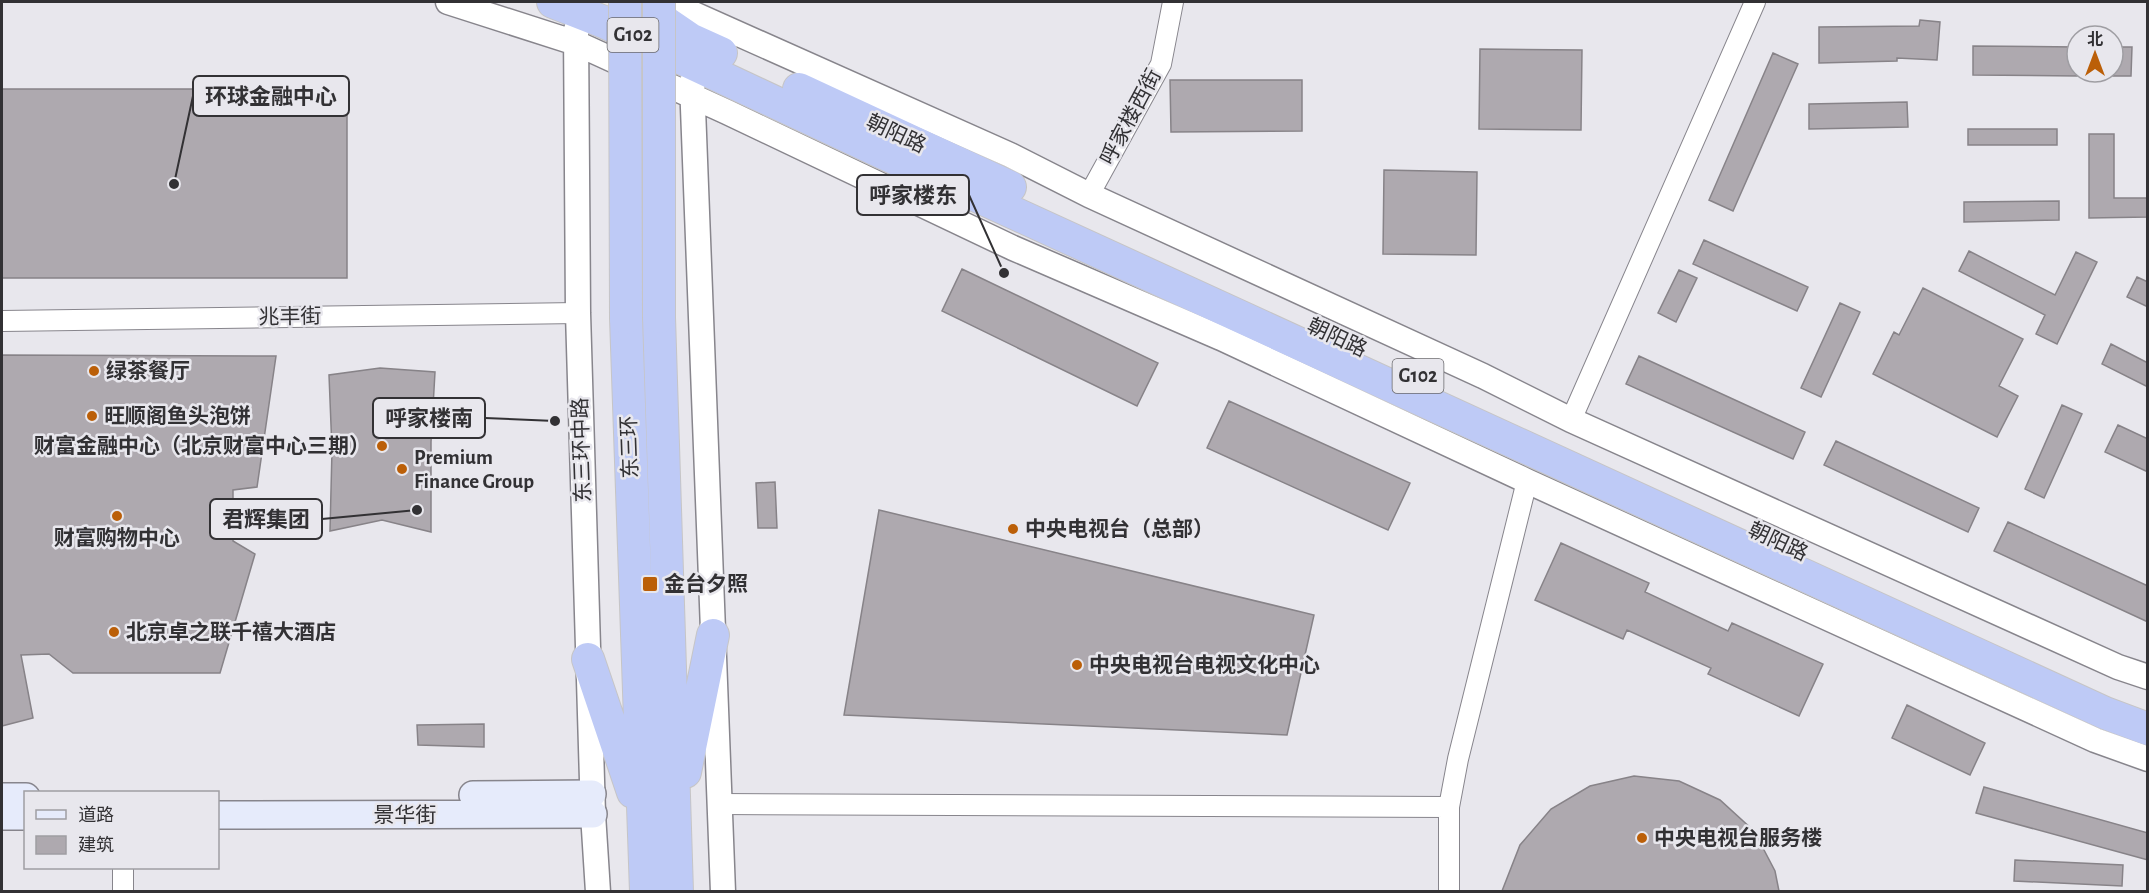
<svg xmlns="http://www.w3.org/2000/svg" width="2149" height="893" font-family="'Alegreya Sans','Noto Sans SC',sans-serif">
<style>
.building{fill:#aea9af;stroke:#878388;stroke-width:1.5}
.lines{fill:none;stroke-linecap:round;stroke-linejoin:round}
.minor-casing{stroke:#87858c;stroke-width:22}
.tertiary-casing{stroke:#87858c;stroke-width:27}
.secondary-casing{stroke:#87858c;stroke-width:30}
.trunk-casing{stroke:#c6c5c6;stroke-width:34}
.minor{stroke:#fff;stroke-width:20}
.tertiary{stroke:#fff;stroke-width:24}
.secondary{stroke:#e6ebfb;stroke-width:27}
.trunk{stroke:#becaf6;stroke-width:32}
.trunk-bridge-casing{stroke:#c6c5c6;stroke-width:34;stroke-linecap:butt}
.trunk-bridge{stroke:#becaf6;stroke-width:32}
.poi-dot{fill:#bb5f08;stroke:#e8e7ed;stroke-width:2}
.labels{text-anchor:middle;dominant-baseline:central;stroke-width:5;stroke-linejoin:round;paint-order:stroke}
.shield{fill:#e8e7ed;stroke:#69686c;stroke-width:1.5}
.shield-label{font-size:20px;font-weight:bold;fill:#323134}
.street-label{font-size:21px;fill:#323134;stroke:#e8e7ed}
.poi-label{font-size:21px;font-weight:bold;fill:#323134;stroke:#e8e7ed;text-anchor:start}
.leader{fill:none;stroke:#323134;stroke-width:2}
.callout-dot{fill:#323134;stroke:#e8e7ed;stroke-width:2}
.callout{fill:#e8e7ed;stroke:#323134;stroke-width:2}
.callout-label{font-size:22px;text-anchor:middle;font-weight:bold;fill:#323134}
</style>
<rect width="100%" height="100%" fill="#e8e7ed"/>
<!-- building -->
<path class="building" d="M1920,20L1940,22L1937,60L1897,58V61L1819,63V27L1919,26Z
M1973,46L2077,47V76L1973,75Z
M2113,47H2132L2131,76H2113Z
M1480,49L1582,50L1581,130L1479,129Z
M1773,53L1798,64L1733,211L1709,200Z
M1170,80H1302V131L1171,132Z
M2,89H347V278H2Z
M1907,102L1908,127L1809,129V104Z
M1968,129H2057V145H1968Z
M2089,134H2114V198H2148V217L2089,218Z
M1384,170L1477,172L1476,255L1383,254Z
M2059,201V220L1964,222V202Z
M1704,240L1808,287L1797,311L1693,264Z
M1969,251L2055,295L2076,252L2097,262L2057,344L2036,334L2045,315L1959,271Z
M962,269L1158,363L1137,406L942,311Z
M1679,270L1697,278L1676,322L1658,313Z
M2137,277L2148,282V307L2127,297Z
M1923,288L2023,339L1999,386L2018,396L1997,437L1873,374L1894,332L1899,335Z
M1840,303L1860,312L1821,397L1801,388Z
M2111,344L2148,363V387L2102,364Z
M2,355L276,356L257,487L233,490V541L255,554L220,673H73L49,654L21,655L33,718L2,726Z
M1639,356L1805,432L1793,459L1626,384Z
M380,368L435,372L431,442V532L382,520L330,531L332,450L329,375Z
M1229,401L1410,483L1388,530L1207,448Z
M2062,405L2082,414L2044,498L2025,489Z
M2118,425L2148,439V472L2105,452Z
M1836,441L1979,508L1968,532L1824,465Z
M775,482L777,528H758L756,483Z
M879,510L1314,615L1287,735L844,715Z
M2008,522L2148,586V622L1994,551Z
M1561,543L1649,583L1645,592L1728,631L1732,623L1823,664L1799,716L1708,674L1711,668L1627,630L1623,639L1535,600Z
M1907,705L1985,743L1970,775L1892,738Z
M484,724V747L418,745L417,725Z
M1634,776L1679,781L1720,800L1754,831L1775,871L1779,891H1502L1520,845L1551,809L1590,786Z
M1984,787L2148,833V860L1976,813Z
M2015,860L2123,865L2122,886L2014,881Z"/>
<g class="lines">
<defs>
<path id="minor" d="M1089,195L1161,64L1173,2
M2,321L578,313
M1571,420L1755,2
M720,804L1449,807
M123,892V868
M1449,892V807L1458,759L1527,481"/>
<path id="tertiary" d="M448,2L576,43L727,112L1013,248L1221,338L1527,481L2095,740L2148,759
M667,2L1010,155L1089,195L1483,376L1571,420L2118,667L2148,677
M576,30L578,313L593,814L598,892
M692,82L723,892"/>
<path id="secondary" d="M473,795L592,794
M2,797H26
M218,815L593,814
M2,816H26"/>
<path id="trunk" d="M553,2L604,22L881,152L2105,713L2148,729
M636,2L690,39L721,53
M799,89L1010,187
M659,317L677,892
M626,318L646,892
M588,659L633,792
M685,772L713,635"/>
</defs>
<!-- minor casing -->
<use href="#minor" class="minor-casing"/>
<!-- tertiary casing -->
<use href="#tertiary" class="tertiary-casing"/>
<!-- secondary casing -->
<use href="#secondary" class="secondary-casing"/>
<!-- trunk casing -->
<use href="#trunk" class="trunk-casing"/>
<!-- minor -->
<use href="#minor" class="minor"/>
<!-- tertiary -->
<use href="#tertiary" class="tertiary"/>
<!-- secondary -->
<use href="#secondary" class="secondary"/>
<!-- trunk -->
<use href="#trunk" class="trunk"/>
<defs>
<path id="trunk-bridge" d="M625,2L626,318
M659,2V317"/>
</defs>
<!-- trunk-bridge casing -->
<use href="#trunk-bridge" class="trunk-bridge-casing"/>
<!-- trunk-bridge -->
<use href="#trunk-bridge" class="trunk-bridge"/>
</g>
<!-- markers -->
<g class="poi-dot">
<circle cx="94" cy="371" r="6"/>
<circle cx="92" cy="416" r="6"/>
<circle cx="382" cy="446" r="6"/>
<circle cx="402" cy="469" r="6"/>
<circle cx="117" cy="516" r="6"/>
<circle cx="1013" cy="529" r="6"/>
<rect x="642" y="576" width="16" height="16" rx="3"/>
<circle cx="114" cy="632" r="6"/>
<circle cx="1077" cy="665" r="6"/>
<circle cx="1642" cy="838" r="6"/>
</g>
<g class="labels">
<!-- shield labels -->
<g class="shield">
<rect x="607.5" y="18" width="51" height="34" rx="4.5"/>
<rect x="1392.5" y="359" width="51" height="34" rx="4.5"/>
</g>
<g class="shield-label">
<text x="633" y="35">G102</text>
<text x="1418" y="376">G102</text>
</g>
<!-- street labels -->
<g class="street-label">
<text transform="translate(1131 117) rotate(-62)">呼家楼西街</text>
<text transform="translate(896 134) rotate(25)">朝阳路</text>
<text transform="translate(290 317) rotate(-1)">兆丰街</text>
<text transform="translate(1337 338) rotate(25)">朝阳路</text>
<text transform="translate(630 447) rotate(-92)">东三环</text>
<text transform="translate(582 450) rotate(-92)">东三环中路</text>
<text transform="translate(1778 542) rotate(25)">朝阳路</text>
<text x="405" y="815">景华街</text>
</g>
<!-- poi labels -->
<g class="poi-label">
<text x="106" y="371">绿茶餐厅</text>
<text x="104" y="416">旺顺阁鱼头泡饼</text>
<text x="370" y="446" text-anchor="end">财富金融中心（北京财富中心三期）</text>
<text x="414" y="457">Premium<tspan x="414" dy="24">Finance Group</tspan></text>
<text x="1025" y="529">中央电视台（总部）</text>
<text x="117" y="538" text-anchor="middle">财富购物中心</text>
<text x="664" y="584">金台夕照</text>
<text x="126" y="632">北京卓之联千禧大酒店</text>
<text x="1089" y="665">中央电视台电视文化中心</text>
<text x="1654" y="838">中央电视台服务楼</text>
</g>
</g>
<!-- callouts -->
<path class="leader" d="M174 184L193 96M1004 273L969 195M555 421L485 418M417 510L322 519"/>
<g class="callout-dot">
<circle cx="174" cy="184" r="6"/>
<circle cx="1004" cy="273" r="6"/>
<circle cx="555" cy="421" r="6"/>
<circle cx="417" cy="510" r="6"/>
</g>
<g class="callout">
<rect x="193" y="76" width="156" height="40" rx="6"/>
<rect x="857" y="175" width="112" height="40" rx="6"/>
<rect x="373" y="398" width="112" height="40" rx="6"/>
<rect x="210" y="499" width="112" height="40" rx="6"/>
</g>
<g class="callout-label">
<text x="271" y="104">环球金融中心</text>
<text x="913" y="203">呼家楼东</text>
<text x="429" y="426">呼家楼南</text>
<text x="266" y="527">君辉集团</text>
</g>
<!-- border -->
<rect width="2149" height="893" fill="none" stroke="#323134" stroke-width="6"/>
<!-- legend -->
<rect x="24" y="791" width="195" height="78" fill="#e8e7ed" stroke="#9f9ea3" stroke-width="1.5"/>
<rect x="36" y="810" width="30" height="9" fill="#e6ebfb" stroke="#9f9ea3" stroke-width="1.5"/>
<text x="78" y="821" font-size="18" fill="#323134">道路</text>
<rect x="36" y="836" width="30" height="18" fill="#aea9af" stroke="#9f9ea3" stroke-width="1.5"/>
<text x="78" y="851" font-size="18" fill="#323134">建筑</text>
<!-- north arrow -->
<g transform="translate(2095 54)"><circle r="28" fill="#e8e7ed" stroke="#9f9ea3" stroke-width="1.5"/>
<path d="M0-4.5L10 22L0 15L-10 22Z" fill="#bb5f08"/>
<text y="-9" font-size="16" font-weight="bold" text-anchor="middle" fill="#323134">北</text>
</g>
</svg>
